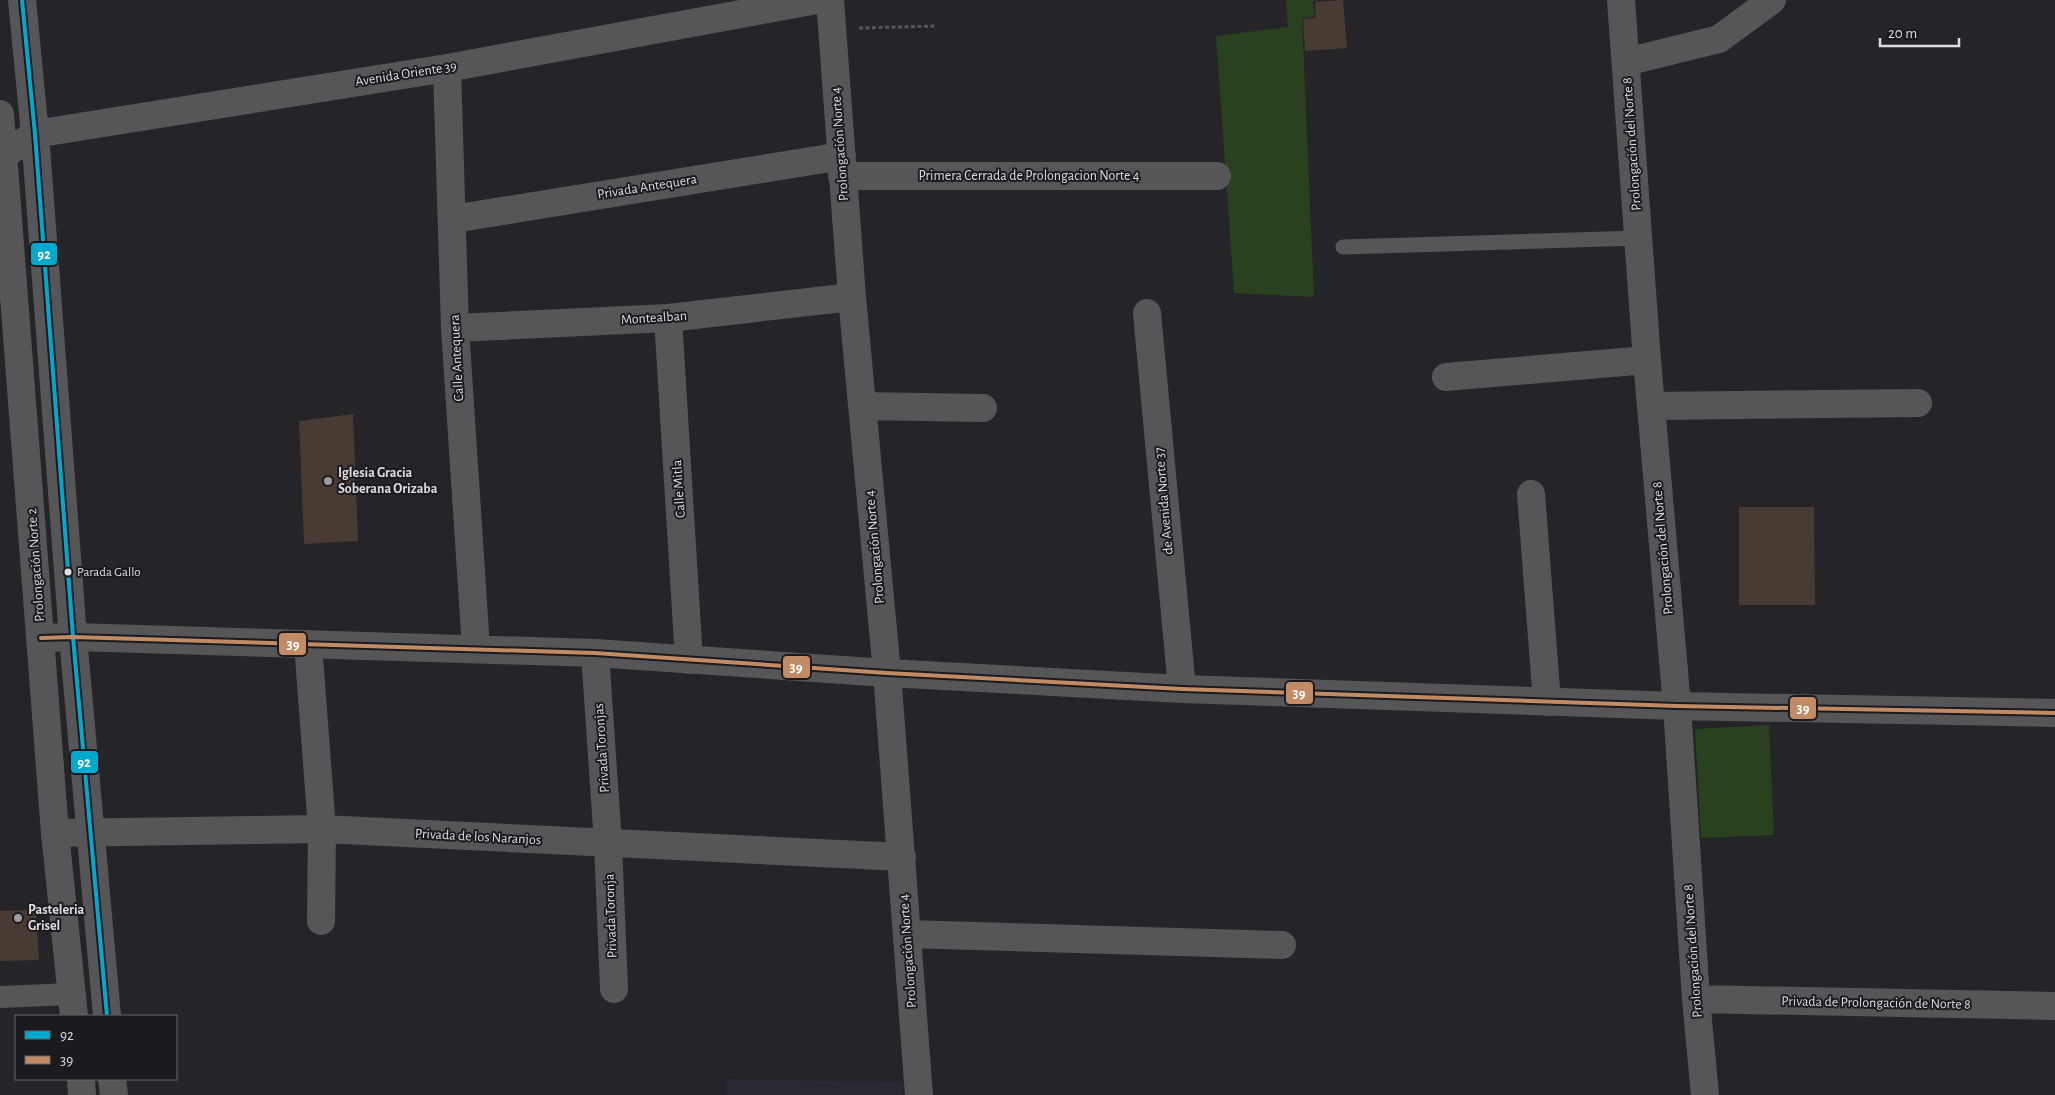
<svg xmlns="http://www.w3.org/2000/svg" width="2055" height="1095" font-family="'Alegreya Sans',sans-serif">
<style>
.built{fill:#2a2833}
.green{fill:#29411e}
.building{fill:#483b33}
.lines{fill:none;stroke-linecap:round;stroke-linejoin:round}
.path{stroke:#575758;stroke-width:3;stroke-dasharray:4 2.5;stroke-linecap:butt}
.service{stroke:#565658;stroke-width:15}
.pedestrian{stroke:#565658;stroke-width:22}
.minor{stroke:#565658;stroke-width:28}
.secondary{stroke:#565658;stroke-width:28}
.bus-1-casing{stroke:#1b1a1f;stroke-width:8}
.bus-2-casing{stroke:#1b1a1f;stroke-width:8}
.bus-1{stroke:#00a9ce;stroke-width:4}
.bus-2{stroke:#c18c65;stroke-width:4}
.poi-dot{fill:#9d9ca0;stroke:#1b1a1f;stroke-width:2}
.bus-dot{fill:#dddce0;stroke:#1b1a1f;stroke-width:2}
.labels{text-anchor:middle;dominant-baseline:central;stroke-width:4;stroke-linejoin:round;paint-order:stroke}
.bus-label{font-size:13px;fill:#dddce0;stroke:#1b1a1f;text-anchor:start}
.street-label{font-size:14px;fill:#dddce0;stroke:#1b1a1f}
.poi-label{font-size:14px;font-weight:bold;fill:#dddce0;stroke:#1b1a1f;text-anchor:start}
.line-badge{stroke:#1b1a1f;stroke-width:2}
.badge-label{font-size:14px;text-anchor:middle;font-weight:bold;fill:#fff}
</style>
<rect width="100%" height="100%" fill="#252428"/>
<!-- built -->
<path class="built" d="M727,1079L903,1082V1095H727Z"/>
<!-- green -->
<path class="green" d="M1286,0H1319L1313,1L1315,17L1302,18L1314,297L1234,293L1216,36L1288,27Z
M1769,725L1774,835L1701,838L1695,729Z"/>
<!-- building -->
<path class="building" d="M1343,0L1347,48L1305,51L1303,19L1316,18L1315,2Z
M353,414L358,541L304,544L299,421Z
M1739,507H1814L1815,605H1739Z
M36,910L39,960L0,961V911Z"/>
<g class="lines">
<!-- path -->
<path class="path" d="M859,28L936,26"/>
<!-- service -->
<path class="service" d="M1343,247L1639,238"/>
<!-- pedestrian -->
<path class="pedestrian" d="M0,997L72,994"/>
<!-- minor -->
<path class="minor" d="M830,0L852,297L887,673L919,1095
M1621,0L1647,360L1677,706L1696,999L1705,1095
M1626,62L1719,39L1772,0
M447,68L455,328L476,648
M0,155H4L35,134L447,68L817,0
M842,176H1217
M453,219L842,156
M1147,313L1182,689
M668,318L689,660
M455,328L668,318L852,297
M1446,377L1647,360
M862,406L983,408
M1651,406L1918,403
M1531,494L1547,702
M41,638L73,637L595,653L887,673L1182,689L1677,706L2055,713
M308,644L322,829L321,921
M595,653L608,843L614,989
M55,833L322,829L902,857
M907,934L1282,945
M1696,999L2055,1006"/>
<!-- secondary -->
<path class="secondary" d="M22,0L35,134L73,637L107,1016
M0,114L55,833L74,1016
M81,1079L82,1095
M112,1079L114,1095"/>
<defs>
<path id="bus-1" d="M22,0L35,134L73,637L107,1016"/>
<path id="bus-2" d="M41,638L73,637L595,653L887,673L1182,689L1677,706L2055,713"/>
</defs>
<!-- bus-1 casing -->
<use href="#bus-1" class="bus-1-casing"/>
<!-- bus-2 casing -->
<use href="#bus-2" class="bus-2-casing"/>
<!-- bus-1 -->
<use href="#bus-1" class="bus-1"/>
<!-- bus-2 -->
<use href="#bus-2" class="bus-2"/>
</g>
<!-- markers -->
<g class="poi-dot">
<circle cx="328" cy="481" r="5"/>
<circle cx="18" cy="918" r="5"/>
</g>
<circle class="bus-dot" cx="68" cy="572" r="4.5"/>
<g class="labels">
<!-- bus labels -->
<g class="bus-label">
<text x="77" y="572">Parada Gallo</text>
</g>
<!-- street labels -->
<g class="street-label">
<text transform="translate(406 74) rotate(-9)">Avenida Oriente 39</text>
<text transform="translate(840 144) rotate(-94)">Prolongación Norte 4</text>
<text transform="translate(1632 144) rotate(-94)">Prolongación del Norte 8</text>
<text x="1029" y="176">Primera Cerrada de Prolongacion Norte 4</text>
<text transform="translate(647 187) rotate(-9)">Privada Antequera</text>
<text transform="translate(654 318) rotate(-4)">Montealban</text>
<text transform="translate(457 358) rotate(-93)">Calle Antequera</text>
<text transform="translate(679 489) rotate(-94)">Calle Mitla</text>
<text transform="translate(1164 501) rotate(-95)">de Avenida Norte 37</text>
<text transform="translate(875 547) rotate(-95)">Prolongación Norte 4</text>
<text transform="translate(1663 548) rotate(-95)">Prolongación del Norte 8</text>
<text transform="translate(36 565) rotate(-94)">Prolongación Norte 2</text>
<text transform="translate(602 748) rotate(-94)">Privada Toronjas</text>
<text transform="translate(478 837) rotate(3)">Privada de los Naranjos</text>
<text transform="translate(611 916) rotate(-92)">Privada Toronja</text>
<text transform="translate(908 951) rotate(-94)">Prolongación Norte 4</text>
<text transform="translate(1693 951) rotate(-94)">Prolongación del Norte 8</text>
<text transform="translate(1876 1003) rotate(1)">Privada de Prolongación de Norte 8</text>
</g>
<!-- poi labels -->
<g class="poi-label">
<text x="338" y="473">Iglesia Gracia<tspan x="338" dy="16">Soberana Orizaba</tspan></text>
<text x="28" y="910">Pasteleria<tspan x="28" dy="16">Grisel</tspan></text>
</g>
</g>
<g class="line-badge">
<rect x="30" y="242" width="28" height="24" rx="5" fill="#00a9ce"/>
<rect x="278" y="632" width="29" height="24" rx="5" fill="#c18c65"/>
<rect x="782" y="655" width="29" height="24" rx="5" fill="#c18c65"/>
<rect x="1285" y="681" width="29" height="24" rx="5" fill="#c18c65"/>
<rect x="1789" y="696" width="28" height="24" rx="5" fill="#c18c65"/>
<rect x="70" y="750" width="29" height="24" rx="5" fill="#00a9ce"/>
</g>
<g class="badge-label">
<text x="44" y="259">92</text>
<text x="293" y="649">39</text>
<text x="796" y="672">39</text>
<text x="1299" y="698">39</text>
<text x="1803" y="713">39</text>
<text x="84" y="767">92</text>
</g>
<!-- legend -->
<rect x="15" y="1015" width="162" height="65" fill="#1b1a1f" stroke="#69686c"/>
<rect x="25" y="1031" width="25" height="8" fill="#00a9ce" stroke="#69686c"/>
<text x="60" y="1040" font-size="15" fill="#dddce0">92</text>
<rect x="25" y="1056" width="25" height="8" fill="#c18c65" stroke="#69686c"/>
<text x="60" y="1065" font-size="15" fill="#dddce0">39</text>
<!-- scale -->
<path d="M1880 38v8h79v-8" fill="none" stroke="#dddce0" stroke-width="2.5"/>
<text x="1888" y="38" font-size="15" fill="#dddce0" stroke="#1b1a1f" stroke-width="4" paint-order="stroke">20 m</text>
</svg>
